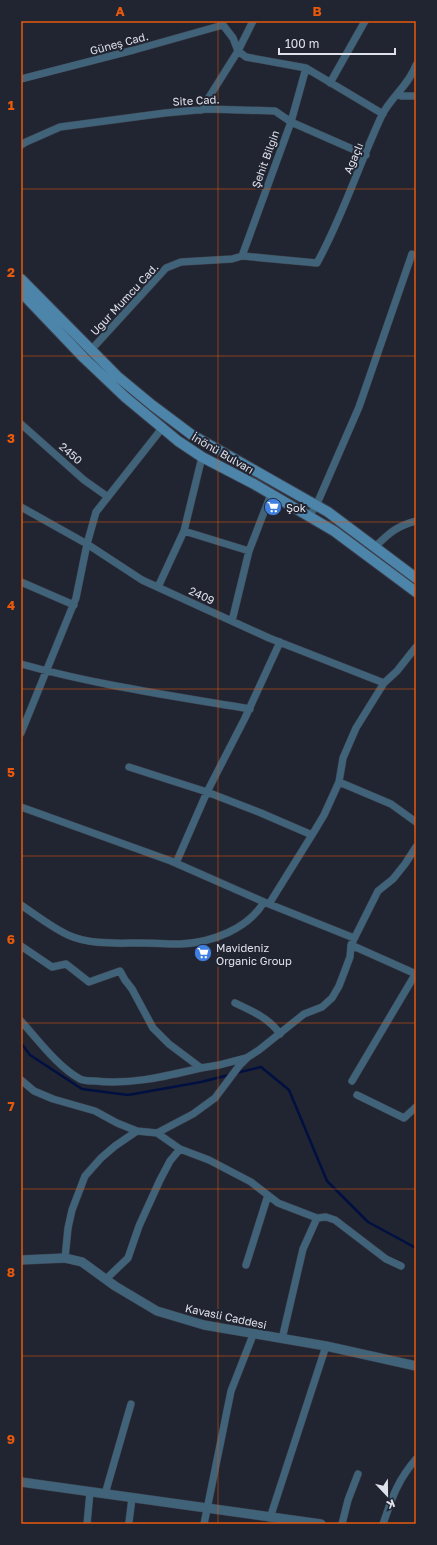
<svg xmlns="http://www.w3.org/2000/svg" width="437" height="1545" font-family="'Golos Text',sans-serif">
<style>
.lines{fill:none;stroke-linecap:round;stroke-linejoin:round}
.stream{stroke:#001040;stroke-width:2.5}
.minor-casing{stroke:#3c3f4b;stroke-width:8}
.tertiary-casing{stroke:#3c3f4b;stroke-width:10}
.secondary-casing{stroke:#3c3f4b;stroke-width:12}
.minor{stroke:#406379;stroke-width:7}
.tertiary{stroke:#406379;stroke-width:9}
.secondary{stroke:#4c85a9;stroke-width:10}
.grid{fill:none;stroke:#e8590c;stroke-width:1;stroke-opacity:0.55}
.labels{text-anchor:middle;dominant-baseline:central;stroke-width:4;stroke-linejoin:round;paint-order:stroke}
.street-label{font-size:11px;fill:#e0e2eb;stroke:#212431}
.poi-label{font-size:11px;fill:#e0e2eb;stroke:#212431;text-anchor:start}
.neatline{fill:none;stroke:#e8590c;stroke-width:1.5}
.grid-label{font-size:13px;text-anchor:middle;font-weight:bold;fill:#e8590c}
</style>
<rect width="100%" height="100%" fill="#212431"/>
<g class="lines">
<!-- stream -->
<path class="stream" d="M21,1043L30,1055L82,1089L128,1095L201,1082L229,1075
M236,1073L261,1067L289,1090L327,1181L368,1222L416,1248"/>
<defs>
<path id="minor" d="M21,79L134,50L223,25L233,38L238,51L246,57L306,68L383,114
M330,83L365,21
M398,94L401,96H416
M201,110L238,51L253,21
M21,145L26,142L60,127L165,113L208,109L275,111L291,122L366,155
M242,256L291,122L306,68
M91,350L166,268L181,262L232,259L242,256L317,263C343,216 359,164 382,115C391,97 409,85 416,65
M21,424L84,480L108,497
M21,507L87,544L142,580L269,638L384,683
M309,516L316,506L359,407L412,254
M184,531L249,551
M375,547C389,533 397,526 416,521
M21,582L74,605
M158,587L184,531L202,457
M232,621L249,551L271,494
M21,664C96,685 173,696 250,709
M21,733L76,598L87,544L96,512L163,427
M129,767L207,792L261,813L312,835L324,815L339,782L343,758L356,728L384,683L397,671L416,647
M339,782L391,804L416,822
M21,807L171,861L264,902L354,938
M176,863L207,792L245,718L280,642
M269,904L312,835
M21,905C36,915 51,927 68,935C90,945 116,943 140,943C153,943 166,944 180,944C211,943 248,929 264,902
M351,945L416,974
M21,946L52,967L66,964L89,982L120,971L125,980L132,989L153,1028L169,1044L201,1068L219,1065L246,1058
M235,1003C252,1011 269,1018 280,1034
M21,1021C38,1040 58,1067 80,1079C84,1081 91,1081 95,1081C132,1085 166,1076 201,1068
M21,1080L34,1091L53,1099L95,1111L117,1123L137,1131
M352,1081L416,973
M357,1095L404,1118L416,1107
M157,1133L180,1149L209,1160L251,1182L278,1203L317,1218L326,1217L335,1220L386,1259L401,1266
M65,1258L68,1228L72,1210L85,1176L101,1158L115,1146L137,1131L157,1133L193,1114L215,1098L239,1066L248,1057L259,1050L304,1014L322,1007L332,998L339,986L350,957L351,945L378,891L393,879L405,864L416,847
M246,1265L268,1195
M106,1279L128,1258L139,1226L160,1180L170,1161L180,1149
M282,1339L303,1249L317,1218
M105,1494L131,1404
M270,1518L326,1346
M129,1522L132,1498
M87,1524L90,1492
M204,1524L231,1391L253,1335
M342,1524L348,1500L358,1474
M383,1524C392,1498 397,1481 416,1459"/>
<path id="tertiary" d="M21,1260L65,1258L82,1262L115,1286L157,1311L204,1325L326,1346L416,1366
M21,1482L321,1524"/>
<path id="secondary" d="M21,279L117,376L152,405L192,435L328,512L416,578
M21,292L84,358L125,397L178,441L202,457L254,484L334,531L416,592"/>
</defs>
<!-- minor casing -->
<use href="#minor" class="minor-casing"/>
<!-- tertiary casing -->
<use href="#tertiary" class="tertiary-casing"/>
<!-- secondary casing -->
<use href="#secondary" class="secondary-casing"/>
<!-- minor -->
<use href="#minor" class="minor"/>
<!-- tertiary -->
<use href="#tertiary" class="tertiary"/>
<!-- secondary -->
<use href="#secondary" class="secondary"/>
</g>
<!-- grid -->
<path class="grid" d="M218,21V1524M21,189H416M21,356H416M21,522H416M21,689H416M21,856H416M21,1023H416M21,1189H416M21,1356H416"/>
<!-- icons -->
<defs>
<symbol id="supermarket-disc" viewBox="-11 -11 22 22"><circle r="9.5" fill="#3f7fe0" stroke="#212431"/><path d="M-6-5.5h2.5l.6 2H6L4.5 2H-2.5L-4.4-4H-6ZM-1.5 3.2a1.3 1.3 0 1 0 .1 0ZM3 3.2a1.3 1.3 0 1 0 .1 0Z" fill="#fff"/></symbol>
</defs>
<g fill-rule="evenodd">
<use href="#supermarket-disc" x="263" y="497" width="20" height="20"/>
<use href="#supermarket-disc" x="193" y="943" width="20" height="20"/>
</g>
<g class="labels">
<!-- street labels -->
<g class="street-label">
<text transform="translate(119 43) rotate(-15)">Güneş Cad.</text>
<text transform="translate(196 100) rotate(-3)">Site Cad.</text>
<text transform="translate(353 158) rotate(-67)">Ağaçlı</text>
<text transform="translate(265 159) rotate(-70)">Şehit Bilgin</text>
<text transform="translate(124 299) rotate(-47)">Uğur Mumcu Cad.</text>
<text transform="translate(71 453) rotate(41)">2450</text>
<text transform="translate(223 453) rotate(30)">İnönü Bulvarı</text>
<text transform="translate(202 595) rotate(25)">2409</text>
<text transform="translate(226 1316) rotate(12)">Kavasli Caddesi</text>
</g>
<!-- poi labels -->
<g class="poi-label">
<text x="286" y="507">Şok</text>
<text x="216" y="947">Mavideniz<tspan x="216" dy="13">Organic Group</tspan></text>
</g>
</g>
<!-- border -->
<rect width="437" height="1545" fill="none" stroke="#212431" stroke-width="44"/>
<!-- north arrow -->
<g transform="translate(387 1495) rotate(158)" stroke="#212431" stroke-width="3" paint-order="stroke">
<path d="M0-3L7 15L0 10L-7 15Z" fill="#e0e2eb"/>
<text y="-6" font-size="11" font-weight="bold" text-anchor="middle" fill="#e0e2eb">K</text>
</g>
<!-- scale -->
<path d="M279 48v6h116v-6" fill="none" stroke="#e0e2eb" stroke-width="2"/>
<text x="285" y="48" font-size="12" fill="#e0e2eb" stroke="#212431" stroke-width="3" paint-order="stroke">100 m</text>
<rect x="22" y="22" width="393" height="1501" class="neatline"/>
<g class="grid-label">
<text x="120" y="16">A</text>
<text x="317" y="16">B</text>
<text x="11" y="110">1</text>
<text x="11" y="277">2</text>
<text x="11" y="443">3</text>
<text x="11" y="610">4</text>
<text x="11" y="777">5</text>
<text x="11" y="944">6</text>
<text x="11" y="1111">7</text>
<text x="11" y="1277">8</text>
<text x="11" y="1444">9</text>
</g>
</svg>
